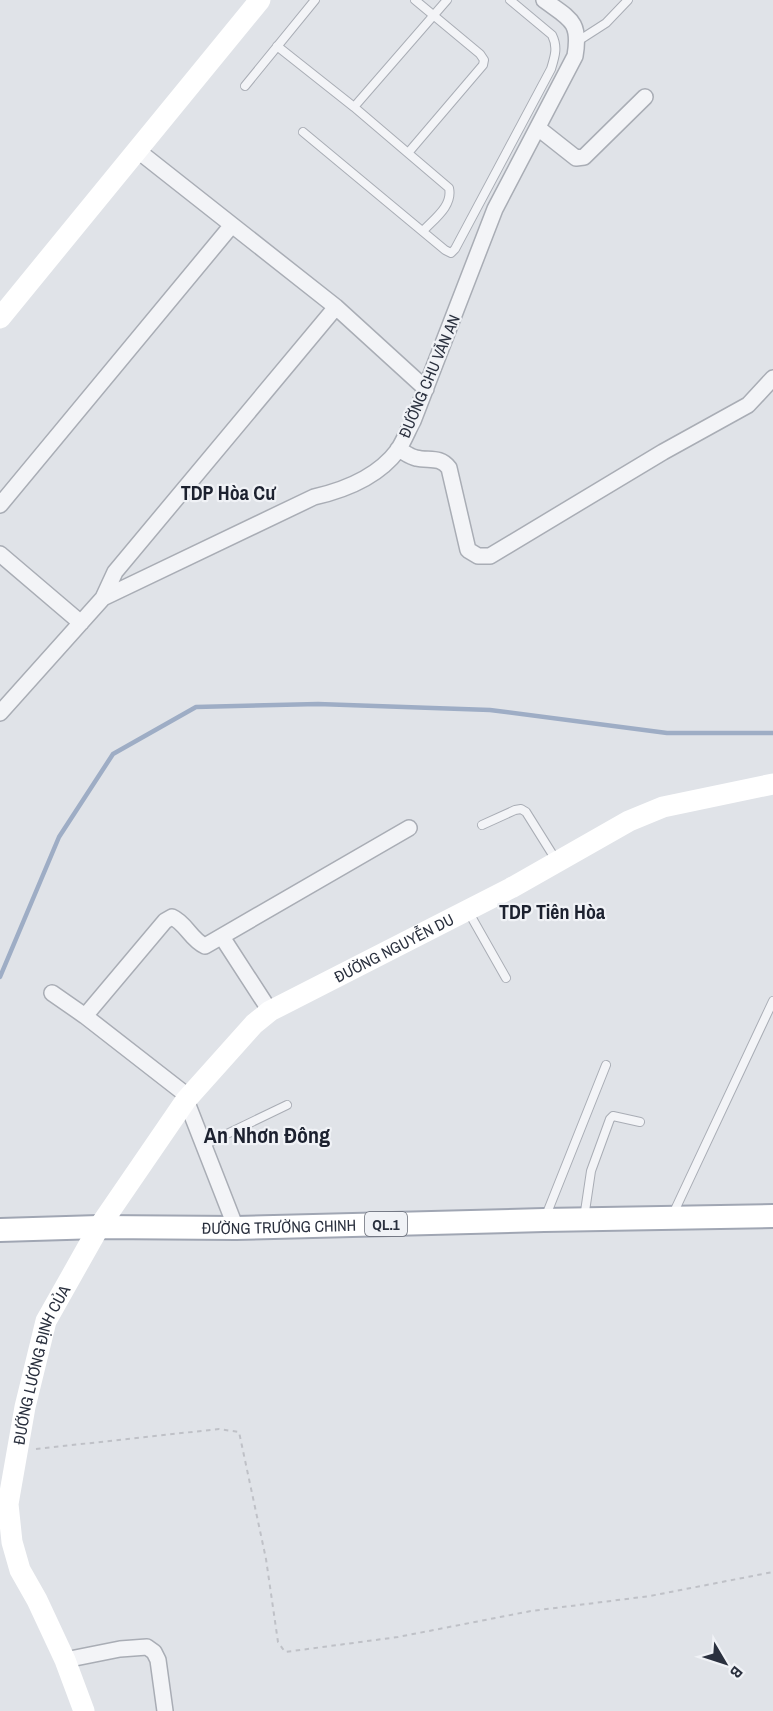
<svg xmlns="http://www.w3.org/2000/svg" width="773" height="1711" font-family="'Archivo Narrow',sans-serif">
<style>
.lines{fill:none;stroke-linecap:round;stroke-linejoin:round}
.stream{stroke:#9eadc5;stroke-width:4.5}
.lane-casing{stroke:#a9adb5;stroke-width:10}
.street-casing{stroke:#a9adb5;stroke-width:18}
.primary-casing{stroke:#a0a6b3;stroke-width:26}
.path{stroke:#bfc1c7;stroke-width:2;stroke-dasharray:4.5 4.5;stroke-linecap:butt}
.lane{stroke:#f3f4f7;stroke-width:8}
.street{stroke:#f3f4f7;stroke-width:15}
.secondary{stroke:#fff;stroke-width:21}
.primary{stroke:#fff;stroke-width:22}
.labels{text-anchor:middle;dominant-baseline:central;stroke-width:4.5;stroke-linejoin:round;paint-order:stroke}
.shield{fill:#f0f2f6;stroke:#656a75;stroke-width:1.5}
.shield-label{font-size:15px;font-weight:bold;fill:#2a303e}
.street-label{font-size:16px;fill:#2a303e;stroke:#f0f2f6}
.quarter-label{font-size:20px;font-weight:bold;fill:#1c212f;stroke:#f0f2f6}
.district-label{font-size:22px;font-weight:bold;fill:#1c212f;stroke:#f0f2f6}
</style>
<rect width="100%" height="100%" fill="#e0e3e8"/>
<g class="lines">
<!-- stream -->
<path class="stream" d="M0,977L59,837L113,754L196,707L318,704L490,710L667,733H773"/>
<defs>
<path id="lane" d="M578,41L606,23L628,0
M277,46L354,107L449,188C453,206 434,219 423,231
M245,86L315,0
M354,107L447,0
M303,132L445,250L451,253L455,249L551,69C555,56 558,47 552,35L510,0
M408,153L483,65L484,60L480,54L415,0
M482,825L515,810L521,809L526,812L556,860
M468,911L506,978
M204,1145L287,1105
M673,1214L773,1001
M545,1218L606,1065
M584,1218L591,1171L610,1119L613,1116L640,1122"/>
<path id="street" d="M538,128L576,158L584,157L645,97
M137,150L336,307L426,389
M398,449C404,452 410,457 416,458C429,461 440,456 449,468L468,550L478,556H490L663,452L748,405L773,378
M0,505L232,225
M0,554L81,623
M103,598L115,572L336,307
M0,713L103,598L314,497C345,490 378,477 398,450C404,441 408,430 413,421L495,209L575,56C581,21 570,19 544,0
M222,937L270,1011
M52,993L85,1016L189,1097
M85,1016L165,921L172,917C186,923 191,940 205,946L409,828
M186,1100L236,1228
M65,1660L120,1649L147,1647L154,1652L158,1660L165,1711"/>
<g id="primary">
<path id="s2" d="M0,1230L99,1227L236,1228L544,1220L773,1216"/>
</g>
</defs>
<!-- lane casing -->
<use href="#lane" class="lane-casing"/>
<!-- street casing -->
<use href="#street" class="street-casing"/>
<!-- primary casing -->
<use href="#primary" class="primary-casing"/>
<!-- path -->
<path class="path" d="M36,1449L219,1429L239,1432L266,1559L278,1642L285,1652L398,1637L531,1611L650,1596L773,1572"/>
<!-- lane -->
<use href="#lane" class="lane"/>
<!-- street -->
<use href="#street" class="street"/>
<!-- secondary -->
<g class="secondary">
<path d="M0,318L260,0"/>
<path id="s1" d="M84,1711L65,1660L37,1600L20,1570L12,1542L8,1504L25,1407L46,1321L99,1227L186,1100L254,1024L270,1011L511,888L629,821L663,807L773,784"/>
</g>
<!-- primary -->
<use href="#primary" class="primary"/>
</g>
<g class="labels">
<!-- shield labels -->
<rect class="shield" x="365" y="1212" width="42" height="24" rx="4.5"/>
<g class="shield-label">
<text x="386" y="1224">QL.1</text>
</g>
<!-- street labels -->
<g class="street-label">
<text transform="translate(429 376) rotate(-67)">ĐƯỜNG CHU VĂN AN</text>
<text stroke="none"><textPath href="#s1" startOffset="933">ĐƯỜNG NGUYỄN DU</textPath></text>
<text stroke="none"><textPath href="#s2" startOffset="279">ĐƯỜNG TRƯỜNG CHINH</textPath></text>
<text stroke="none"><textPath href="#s1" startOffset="366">ĐƯỚNG LƯƠNG ĐỊNH CỦA</textPath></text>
</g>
<!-- quarter labels -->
<g class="quarter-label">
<text x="228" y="492">TDP Hòa Cư</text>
<text x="552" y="911">TDP Tiên Hòa</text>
</g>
<!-- district labels -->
<g class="district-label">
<text x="267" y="1135">An Nhơn Đông</text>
</g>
</g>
<!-- north arrow -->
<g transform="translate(725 1663) rotate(129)" stroke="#f0f2f6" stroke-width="4.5" paint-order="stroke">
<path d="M0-4.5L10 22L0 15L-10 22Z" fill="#2a303e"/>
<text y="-9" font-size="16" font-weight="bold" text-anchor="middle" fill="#2a303e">B</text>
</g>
</svg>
